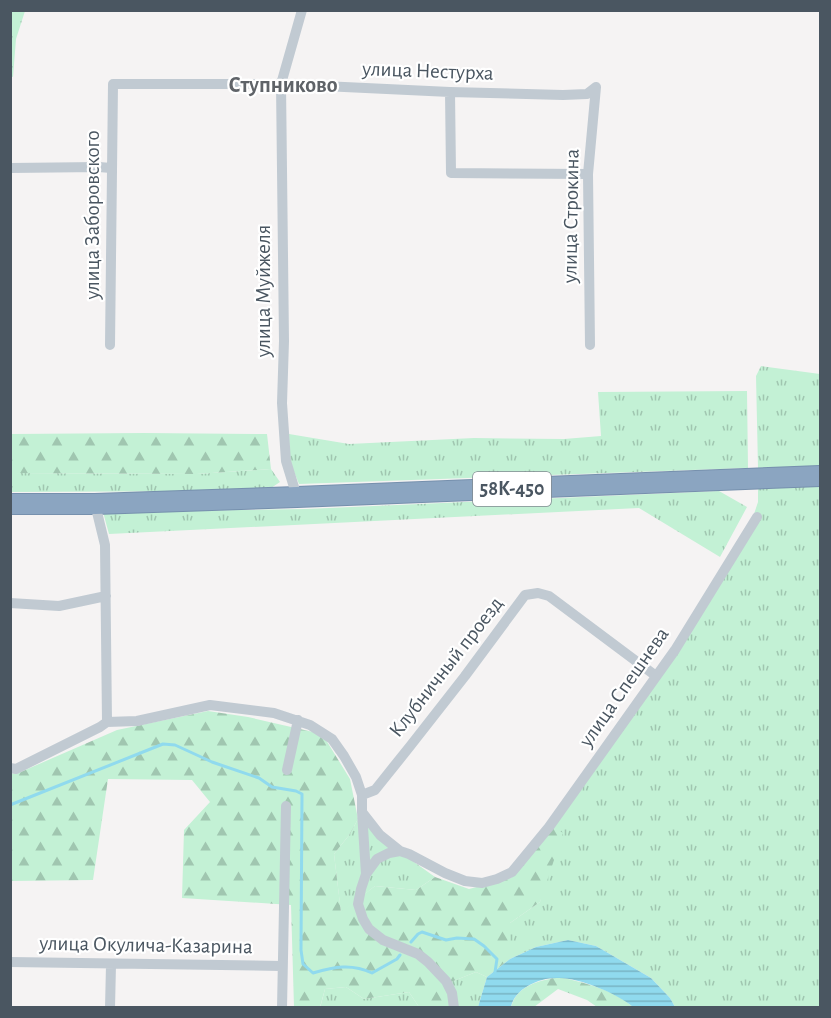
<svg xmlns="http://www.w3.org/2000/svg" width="831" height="1018" font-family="'Alegreya Sans',sans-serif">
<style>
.grass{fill:url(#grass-tufts)}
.forest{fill:url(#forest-firs)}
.water{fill:url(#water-rules)}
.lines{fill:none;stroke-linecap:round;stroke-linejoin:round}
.stream{stroke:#90daee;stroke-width:3}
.highway-casing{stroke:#7690ad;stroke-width:22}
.street{stroke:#c1cad2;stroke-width:10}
.highway{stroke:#8ba5c1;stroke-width:20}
.labels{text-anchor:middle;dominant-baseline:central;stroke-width:4.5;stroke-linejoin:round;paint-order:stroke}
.shield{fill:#fff;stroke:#808990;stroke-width:1.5}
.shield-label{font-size:20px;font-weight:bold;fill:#4a5661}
.street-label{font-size:21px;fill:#4a5661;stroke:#fff}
.neighbourhood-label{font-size:22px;font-weight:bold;fill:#5f6368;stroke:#fff}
</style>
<defs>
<pattern id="grass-tufts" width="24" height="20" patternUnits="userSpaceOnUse" patternTransform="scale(1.5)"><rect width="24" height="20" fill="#c3f1d5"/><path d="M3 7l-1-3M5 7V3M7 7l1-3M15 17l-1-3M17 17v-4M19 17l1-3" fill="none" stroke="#a0c6b0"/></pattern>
<pattern id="forest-firs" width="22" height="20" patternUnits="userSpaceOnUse" patternTransform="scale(1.5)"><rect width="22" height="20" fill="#c3f1d5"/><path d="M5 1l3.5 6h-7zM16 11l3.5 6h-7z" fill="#a0c6b0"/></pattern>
<pattern id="water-rules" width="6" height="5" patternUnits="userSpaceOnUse" patternTransform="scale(1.5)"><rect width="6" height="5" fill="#90daee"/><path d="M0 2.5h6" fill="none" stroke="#78b4c4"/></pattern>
</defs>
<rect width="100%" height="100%" fill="#f5f3f3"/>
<!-- grass -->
<path class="grass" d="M10,11H25L16,39L13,77L10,76Z
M761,366L820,374V466L758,468L756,376Z
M747,391L748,468L299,484L290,462L289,434L349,444L474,438L564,439L601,436L598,392Z
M271,469L280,482L271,488L214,491L11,492V473L197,474Z
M820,484V1007H675L670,998L651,978L596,946L568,940L536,947L510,959V923L540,902L554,827L658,675L754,514L758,502V488Z
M719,491L747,507L720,557L639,508L109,534L103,512L306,509Z
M358,819L389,844L435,877L416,890L375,886L341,913L334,854L350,834Z
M476,972L487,977L478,1007H451L446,984Z
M346,987L364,999L409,992L419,1007L320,1008L325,989Z"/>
<!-- forest -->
<path class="forest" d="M144,433L267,434L271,469L197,474L11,473V434Z
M208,711L248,717L313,732L326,740L350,779L358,819L350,834L334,854L341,912L375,886L416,890L435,877L469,889L511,878L554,827L563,833L540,902L510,923V959L487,977L476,972L446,984L451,1007H419L409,992L364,999L346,987L325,989L320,1007H294L291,905L182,898L184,830L210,802L192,780L108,779L93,880L11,881L10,773L16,774L117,730Z
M559,977C583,982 614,990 633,1007H597L587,1000L558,989L534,1007L511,1008C516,985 539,981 559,977Z"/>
<!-- water -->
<path class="water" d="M568,940L596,946L651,978L670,998L675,1007H633C618,994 580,978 559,978C540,977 515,988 511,1007H478L487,977L510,959L536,947Z"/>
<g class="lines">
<!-- stream -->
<path class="stream" d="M10,805L163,744L175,745L212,762L259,778L272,787L296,791L302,794L301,950L303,964L313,973C334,967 351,963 372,973L397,959L400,955
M411,942L418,934L422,932L446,940L457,938L474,939L484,946L497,959L495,972"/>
<defs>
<path id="highway" d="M10,504H95L297,497L820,476"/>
</defs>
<!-- highway casing -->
<use href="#highway" class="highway-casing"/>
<!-- street -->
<path class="street" d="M450,92L451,173L588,174
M10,168L99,167L111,168
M110,345L113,84H281L450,92L563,95L587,94L596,87
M590,345L588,174L596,87
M297,497L286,461L282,403L284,341L281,84L302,10
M95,504L105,545L107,722
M10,603L59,606L106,596
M107,722L137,721L210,705L274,713L310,725L332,739L344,756L356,777L362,795V812L380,835L400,851
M10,768L16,769L100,727L107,722
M287,770L298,720
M362,795L375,790L411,745L465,676L525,595L538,593L549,596L656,676
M362,812L366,874
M10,962L282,966
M110,1008L111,965
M282,1008L286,806
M454,1008L452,993L446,981L428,962L418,954L383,940L369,929L363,919L358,904L361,889L366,874L377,859L389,853L400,851L409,854L445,873L465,881L482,883L497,879L512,872L549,827L675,650L757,517"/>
<!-- highway -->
<use href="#highway" class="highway"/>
</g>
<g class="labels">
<!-- shield labels -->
<rect class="shield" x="473" y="472" width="78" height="34" rx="4.5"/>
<g class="shield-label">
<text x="512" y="489">58К-450</text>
</g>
<!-- street labels -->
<g class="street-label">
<text transform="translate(428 71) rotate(2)">улица Нестурха</text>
<text transform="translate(92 215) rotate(-90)">улица Заборовского</text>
<text transform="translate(571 216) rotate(-89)">улица Строкина</text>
<text transform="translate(263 291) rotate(-90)">улица Муйжеля</text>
<text transform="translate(446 667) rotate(-52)">Клубничный проезд</text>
<text transform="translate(624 687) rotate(-55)">улица Спешнева</text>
<text transform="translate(146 945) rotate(1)">улица Окулича-Казарина</text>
</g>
<!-- neighbourhood labels -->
<g class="neighbourhood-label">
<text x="283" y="85">Ступниково</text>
</g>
</g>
<!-- border -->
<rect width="831" height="1018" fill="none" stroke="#4a5661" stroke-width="24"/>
</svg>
